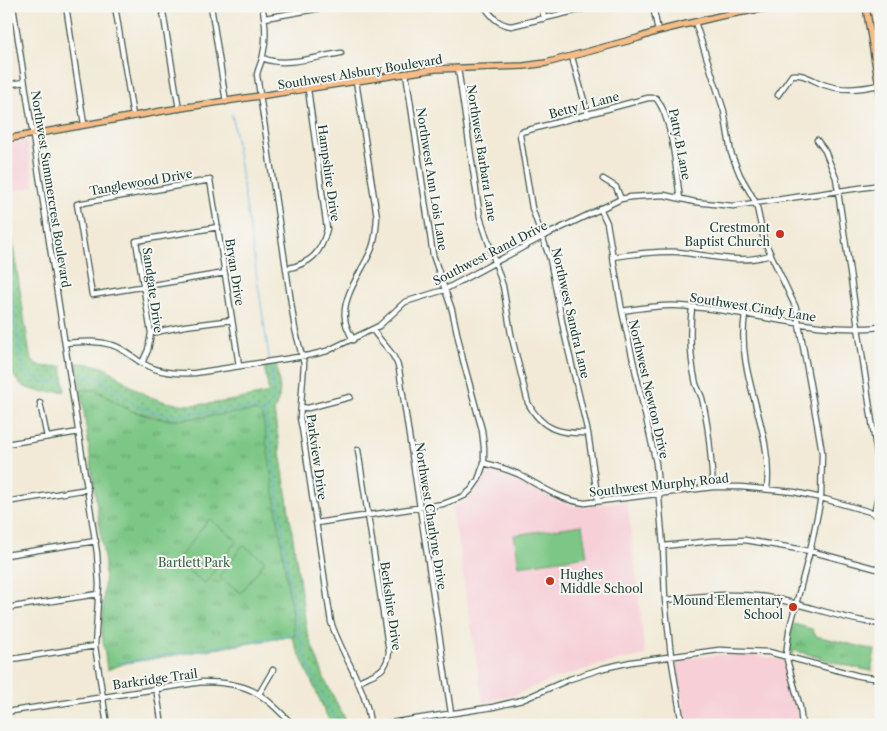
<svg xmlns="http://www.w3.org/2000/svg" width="887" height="731" font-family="'Libre Caslon Text',serif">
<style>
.built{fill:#f6cfd7}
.grass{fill:url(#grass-dots);stroke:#4d825c}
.park{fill:url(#park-tufts);stroke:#4d825c}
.pitch{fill:#7bc785;stroke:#4d825c}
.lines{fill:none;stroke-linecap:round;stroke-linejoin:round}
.stream{stroke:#61acda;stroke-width:1}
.minor-casing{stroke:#3f574c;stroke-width:7}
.major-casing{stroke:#3f574c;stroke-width:8}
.minor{stroke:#fff;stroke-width:4.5}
.major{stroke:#f7bd88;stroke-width:5.5}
.poi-dot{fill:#c8321e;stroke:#f6f6f2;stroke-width:2}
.labels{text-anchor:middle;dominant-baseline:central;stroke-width:4;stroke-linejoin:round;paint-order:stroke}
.street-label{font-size:12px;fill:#1f3d34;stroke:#f6f6f2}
.poi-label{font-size:12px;fill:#1f3d34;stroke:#f6f6f2;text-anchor:end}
.park-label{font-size:12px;fill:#366048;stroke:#f6f6f2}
</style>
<defs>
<pattern id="grass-dots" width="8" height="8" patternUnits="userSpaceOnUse" patternTransform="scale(1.25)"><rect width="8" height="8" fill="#7bc785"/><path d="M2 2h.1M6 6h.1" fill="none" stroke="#64a36e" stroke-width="1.8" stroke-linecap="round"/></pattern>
<pattern id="park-tufts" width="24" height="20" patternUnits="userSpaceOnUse" patternTransform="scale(1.25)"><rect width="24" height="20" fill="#7bc785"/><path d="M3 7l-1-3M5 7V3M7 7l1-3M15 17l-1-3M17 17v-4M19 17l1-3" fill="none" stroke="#64a36e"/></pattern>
</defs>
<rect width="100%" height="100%" fill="#f6f6f2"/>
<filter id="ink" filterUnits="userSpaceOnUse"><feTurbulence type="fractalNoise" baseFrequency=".02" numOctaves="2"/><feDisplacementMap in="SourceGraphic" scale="10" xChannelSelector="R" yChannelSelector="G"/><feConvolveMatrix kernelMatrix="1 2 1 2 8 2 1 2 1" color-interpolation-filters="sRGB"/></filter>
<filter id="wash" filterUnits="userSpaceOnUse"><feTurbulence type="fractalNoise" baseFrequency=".0096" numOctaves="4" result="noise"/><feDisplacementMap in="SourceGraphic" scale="20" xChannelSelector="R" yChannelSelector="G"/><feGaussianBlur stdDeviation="1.12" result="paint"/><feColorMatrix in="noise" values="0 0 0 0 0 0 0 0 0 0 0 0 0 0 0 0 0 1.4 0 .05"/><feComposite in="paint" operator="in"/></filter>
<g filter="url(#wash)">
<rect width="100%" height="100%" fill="#f2ead7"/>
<!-- built -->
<path class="built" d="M27,141L34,185L33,187L6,192V144Z
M488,468L505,473L551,498L573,506H590L627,501L645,655L599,665L548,681L515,695L483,702L452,506L465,502L474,493Z
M737,653L784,660L793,694L799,725H686L676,660Z"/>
<!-- grass -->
<path class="grass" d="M6,198L30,356C37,369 48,367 62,366L65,391C31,394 12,390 6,352Z
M76,363C115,364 114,378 144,394C184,414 228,401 269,393L264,365L276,363L280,389L279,398L274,411L307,632L325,680L344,717L346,725H331L293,640L292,637L295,636L262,417L254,411L176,420L166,419L131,411L96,390H81Z"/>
<!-- park -->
<path class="park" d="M81,390H95L131,411L154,418L176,420L254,411L259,413L263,417L295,636L126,663L107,670L102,632L105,565Z
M794,624L812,629L816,636L875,650L871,671L843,665L794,650L793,654L790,653V638Z"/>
<!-- pitch -->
<path class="pitch" d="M209,519L237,540L205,583L176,562Z
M582,525L587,556L519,566L514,535Z
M243,545L265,561L241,593L219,577Z"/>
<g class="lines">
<!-- stream -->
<path class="stream" d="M232,114L274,389V398L265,413
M6,260L22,365C32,381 45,384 63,381
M78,378L89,376L101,379L136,406L171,416L251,408L261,411L265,414C282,493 283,575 304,652C311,678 327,702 339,725
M117,663L299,633"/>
</g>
</g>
<g filter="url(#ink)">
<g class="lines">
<defs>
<path id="minor" d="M13,6L97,553L99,585L95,646L107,725
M66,6L84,124
M115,6L133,116
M162,6L179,109
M211,6L226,102
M262,6C266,23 267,38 263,55C262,62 258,68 257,75L295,329L304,364L300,418L302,428L331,622C342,656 368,690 370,725
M484,6C492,16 497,24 511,26L596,6
M542,6L544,19
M653,6L658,31
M265,18L333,6
M695,22L724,111L731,153L740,175L756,203L764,240L796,308L817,423L822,452L821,498L810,551L789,631L786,656L800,707L802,725
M572,57L588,115
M263,58C282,68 320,56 341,53
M458,68L480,217L503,286L511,334L528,403C542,430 560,434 588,433
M6,85L24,82
M778,95L792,75C804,73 813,81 825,85C843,91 860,89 879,85
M817,140L825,151L836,178L880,476L879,491L874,514
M603,179L616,187L621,199
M600,208L607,223L622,311L656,463L663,546L665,600L671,656L682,725
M612,257C634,254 656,251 678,252C709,255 740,265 770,255
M286,269C311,263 321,254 327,229L308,89
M225,273L92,295L77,204L210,180C220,242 230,304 239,366
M692,307C689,333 690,358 696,384C698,389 700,393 702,398C709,427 711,458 713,487
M622,311C641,308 660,305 679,306C748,309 810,334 881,327
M745,315C735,375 774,428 767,489
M373,330C382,344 395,353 399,369L451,713
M151,333L185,326L232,320
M353,340C350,333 345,326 345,318C342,295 364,269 372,248C376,238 376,228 377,217L356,81
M65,343C81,342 96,340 112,345C123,348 132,357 142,363C159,373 176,374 195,373L311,355L327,351L379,326L405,302L444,290L542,237L621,199L631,197L664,195L695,202L733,206L881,185
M142,363L148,350L151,333L136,241L218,227
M40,403L47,437
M301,407L308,408L350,397
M6,444L79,432
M484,463C496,466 507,469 518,474C541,486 559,500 585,503L713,487H741L794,492L821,498L881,515
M598,501L588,433L564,332L550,259L532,208L520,135L521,132L648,98H656C673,119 676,172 680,199
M6,502L88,489
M316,523L443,504L464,496L471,490L478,480L484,463V447L482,430L463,360L452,310L433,255L406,73
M663,546L712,541L745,540L810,551L881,570
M6,555L96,541
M665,600C698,597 732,592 765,597C804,603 841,620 881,624
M6,608L98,594
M6,660L95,646
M357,682C374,673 387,673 389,652L358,450
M156,688L162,725
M259,694L273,670
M6,712L202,682C249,682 261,692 293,725
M377,725L493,707L522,700L570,679L604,668L631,662L719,650L769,652L859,676L881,679"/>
<path id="major" d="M868,6L867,13L881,98
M6,139L168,110L435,69L524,66L546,63L638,38L658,31L720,16L760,9L803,6"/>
</defs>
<!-- minor casing -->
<use href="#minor" class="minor-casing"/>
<!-- major casing -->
<use href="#major" class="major-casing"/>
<!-- minor -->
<use href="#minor" class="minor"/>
<!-- major -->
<use href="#major" class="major"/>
</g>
</g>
<!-- markers -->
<g class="poi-dot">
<circle cx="780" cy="234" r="5"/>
<circle cx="550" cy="581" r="5"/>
<circle cx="793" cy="607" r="5"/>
</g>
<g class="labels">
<!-- street labels -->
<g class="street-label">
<text transform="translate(360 72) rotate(-9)">Southwest Alsbury Boulevard</text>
<text transform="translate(584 105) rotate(-15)">Betty L Lane</text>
<text transform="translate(680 144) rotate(79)">Patty B Lane</text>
<text transform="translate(482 153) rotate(81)">Northwest Barbara Lane</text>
<text transform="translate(329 173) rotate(82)">Hampshire Drive</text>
<text transform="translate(432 179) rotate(81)">Northwest Ann Lois Lane</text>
<text transform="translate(141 182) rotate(-10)">Tanglewood Drive</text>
<text transform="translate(51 189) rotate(81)">Northwest Summercrest Boulevard</text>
<text transform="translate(490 253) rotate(-27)">Southwest Rand Drive</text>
<text transform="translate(235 272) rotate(81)">Bryan Drive</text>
<text transform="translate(153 290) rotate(82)">Sandgate Drive</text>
<text transform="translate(753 307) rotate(9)">Southwest Cindy Lane</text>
<text transform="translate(571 313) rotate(77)">Northwest Sandra Lane</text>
<text transform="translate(649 389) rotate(77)">Northwest Newton Drive</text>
<text transform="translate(317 457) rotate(82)">Parkview Drive</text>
<text transform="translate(659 485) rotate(-6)">Southwest Murphy Road</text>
<text transform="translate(431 516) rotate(81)">Northwest Charlyne Drive</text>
<text transform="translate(391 606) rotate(82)">Berkshire Drive</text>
<text transform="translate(155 679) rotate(-8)">Barkridge Trail</text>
</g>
<!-- poi labels -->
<g class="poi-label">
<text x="770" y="227">Crestmont<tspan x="770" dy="14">Baptist Church</tspan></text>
<text x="560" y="574" text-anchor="start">Hughes<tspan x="560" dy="14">Middle School</tspan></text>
<text x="783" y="600">Mound Elementary<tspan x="783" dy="14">School</tspan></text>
</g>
<!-- park labels -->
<g class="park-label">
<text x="194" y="562">Bartlett Park</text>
</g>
</g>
<!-- margin -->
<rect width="887" height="731" fill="none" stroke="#f6f6f2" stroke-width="25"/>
</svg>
